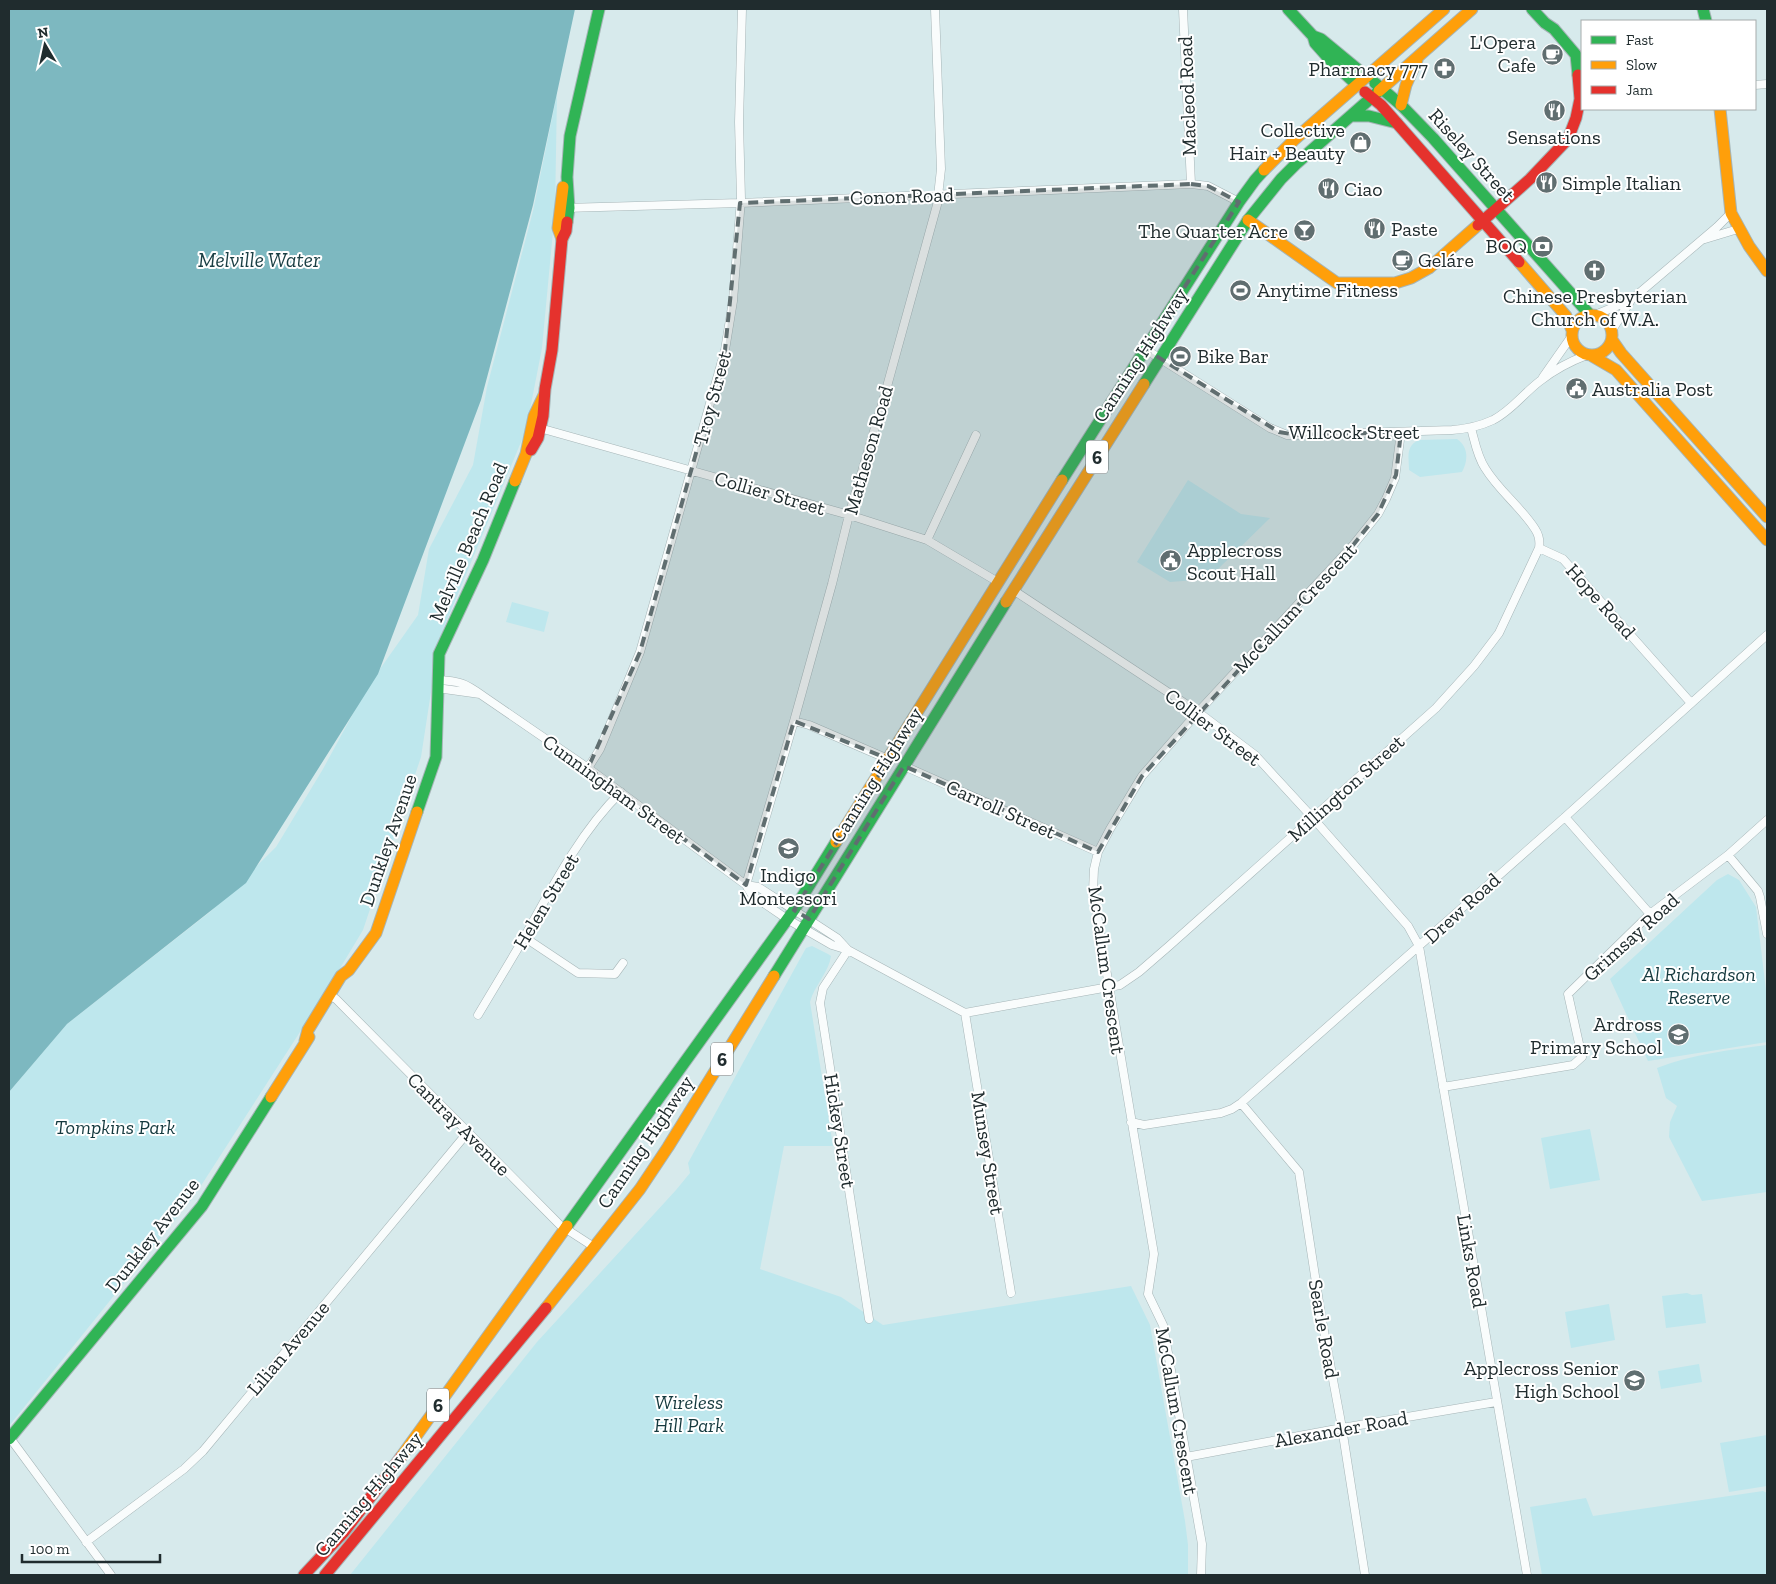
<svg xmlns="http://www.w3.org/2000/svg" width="1776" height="1584" font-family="'Zilla Slab',serif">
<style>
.green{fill:#bee7ed}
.water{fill:#7db8c0}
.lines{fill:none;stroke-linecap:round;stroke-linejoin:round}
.street-casing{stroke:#a6b5b7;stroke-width:9}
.fast-casing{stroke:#a6b5b7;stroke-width:13}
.slow-casing{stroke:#a6b5b7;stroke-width:13}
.jam-casing{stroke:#a6b5b7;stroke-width:13}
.street{stroke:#f9fcfc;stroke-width:8}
.fast{stroke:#30b455;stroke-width:11}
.slow{stroke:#ff9f0a;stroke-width:11}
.jam{stroke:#e5322d;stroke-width:11}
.marked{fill:#606e70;fill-opacity:0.2;stroke:#606e70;stroke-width:4;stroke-dasharray:10 6;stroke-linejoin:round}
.labels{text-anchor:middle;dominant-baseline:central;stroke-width:4;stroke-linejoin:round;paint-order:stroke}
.shield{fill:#fff;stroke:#636b6d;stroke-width:1}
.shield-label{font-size:19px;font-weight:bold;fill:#202c2e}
.poi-label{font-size:20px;fill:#202c2e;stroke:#fff;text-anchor:start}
.street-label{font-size:20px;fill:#202c2e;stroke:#fff}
.park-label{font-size:20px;font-style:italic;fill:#14393e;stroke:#fff}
.water-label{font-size:21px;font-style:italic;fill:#1a3f44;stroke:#fff}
</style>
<rect width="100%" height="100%" fill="#d7eaec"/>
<!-- green -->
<path class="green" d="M557,94L555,210L542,348L526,430L443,630L435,666L421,757L363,930L327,990L195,1195L9,1426V1092L67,1024L210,912L276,847L323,769L368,686L418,615L429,549L473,465L487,387L533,211Z
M1457,439C1469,447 1468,461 1462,472L1420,477L1409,470C1409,458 1405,446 1419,440Z
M1188,480L1241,514L1270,518L1218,569L1195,580L1170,582L1137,562Z
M512,602L549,612L544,632L506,622Z
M1728,874L1739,880L1756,907L1767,999V1042L1648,1061L1610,979L1717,880Z
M812,946L828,954L831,956C829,972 814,986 810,1002L833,1146H784L760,1269L841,1297L883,1325L1131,1286L1150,1325L1185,1521L1188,1545V1575H350L537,1342L676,1190L690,1173L688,1163L806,948Z
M1767,1045V1192L1702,1201L1669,1137L1670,1122L1677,1106L1666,1098L1657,1068C1692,1054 1730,1050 1767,1045Z
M1590,1129L1600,1180L1550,1189L1541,1138Z
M1687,1293L1692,1295L1702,1294L1706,1323L1666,1328L1662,1296Z
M1609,1304L1615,1340L1571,1348L1565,1312Z
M1699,1364L1702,1382L1661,1389L1658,1371Z
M1767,1435V1486L1729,1492L1720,1443Z
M1763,1491L1767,1493V1575H1542L1530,1507L1586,1498L1593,1516Z"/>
<!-- water -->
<path class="water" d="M9,9H575L533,205L481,400L378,674L246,883L67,1024L9,1092Z"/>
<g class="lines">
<defs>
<path id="street" d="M1183,9L1191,184
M1755,85L1767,84
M565,208L740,203L1191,184L1208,186L1239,202
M1705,239L1738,229
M1595,315L1631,300L1717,227L1731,213
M1612,330L1631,300
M1145,349L1270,428L1287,435H1297L1452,430C1466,429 1480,426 1493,420C1511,411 1524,393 1540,381C1554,370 1571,361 1587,355
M1543,377L1571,337
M536,427L849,515L927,540L998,582
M927,540L976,435
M1539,548L1563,559L1691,703
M1013,590L1198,712L1255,755L1312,817L1408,926L1419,946L1527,1575
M437,680C460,681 465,683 483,696L588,768L746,885L752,895L787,919L832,945L848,950L965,1013L1120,985L1139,972L1169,946L1436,708L1474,666L1499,633L1539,548C1540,542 1539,535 1535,529C1521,507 1499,491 1485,468C1477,456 1475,442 1471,428
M437,688L480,694
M794,721L809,725L888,759
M904,766L1098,852
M588,768L600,749L640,652L725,350L733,301L741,199L739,122L742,9
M1565,817L1650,914
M1728,855L1758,891L1760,897L1767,934
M746,885L794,721L832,584L849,515L883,401L937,205L941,169L935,9
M746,885L758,887L794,910L837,938L848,950
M524,937L578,973L615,974L623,963
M848,950L823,988L820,1003L869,1319
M329,995L336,999L560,1225L594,1247
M965,1013L1011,1293
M478,1015C494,988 510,962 525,936C552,887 581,831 621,792
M1443,1087L1573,1065L1582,1057L1568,994L1650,914L1728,855L1767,820
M1241,1103L1299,1172L1321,1315L1342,1428L1365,1575
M1131,1122L1144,1125L1221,1113L1232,1109L1241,1103L1565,817L1767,635
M10,1438L111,1575
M1186,1457L1342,1428L1496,1402
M86,1542L184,1469L203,1451L468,1132
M1201,1575L1202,1544L1163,1325L1148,1294L1154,1254L1093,891L1094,869L1098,852L1110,829L1142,776L1198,712L1354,544L1378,514L1386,499L1395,478L1401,432"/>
<path id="fast" d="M1288,9L1313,36L1315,43L1331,61L1357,85
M1532,9L1545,23L1554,29L1576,55L1578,75
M1703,9L1706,21
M1313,36L1321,39L1367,77
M1375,83L1401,105L1433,138L1590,315
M1351,116H1369L1397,123
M567,222L569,208L567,177L570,136L599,9
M1144,384L1248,220L1281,179L1297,163L1379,91
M1062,480L1239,202L1255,180L1264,170
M417,812L436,757L439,654L483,560L515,481
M774,976L1006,602
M567,1226L794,910L836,842
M9,1439L202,1206L271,1097"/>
<path id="slow" d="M1379,91L1472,9
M1401,105L1406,85L1417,60
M1720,109L1731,213L1749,246L1767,271
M1264,170L1295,139L1444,9
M1248,220L1337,283H1395L1411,278L1429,268L1478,225
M562,239L558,228L563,187
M1519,262L1566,316L1572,330
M1572 335a20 20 0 1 1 40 0a20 20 0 1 1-40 0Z
M1612,340L1621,353L1767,517
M1592,356L1616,370L1767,540
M515,481L526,454L534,416L544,395
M1006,602L1144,384
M836,842L1062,480
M305,1041L308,1030L341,976L349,970L376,933L417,812
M271,1097L309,1037
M546,1308L640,1189L668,1147L774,976
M401,1457L567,1226"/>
<path id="jam" d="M1365,92L1381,105L1519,262
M1478,225L1530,179L1568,139L1576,118L1580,99L1578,75
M531,450L538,438L543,416L545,389L552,350L562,239L566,231L567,222
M304,1575L344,1532L401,1457
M325,1575L546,1308"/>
</defs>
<!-- street casing -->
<use href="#street" class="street-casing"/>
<!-- fast casing -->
<use href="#fast" class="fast-casing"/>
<!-- slow casing -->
<use href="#slow" class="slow-casing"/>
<!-- jam casing -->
<use href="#jam" class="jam-casing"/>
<!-- street -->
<use href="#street" class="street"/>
<!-- fast -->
<use href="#fast" class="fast"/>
<!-- slow -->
<use href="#slow" class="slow"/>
<!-- jam -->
<use href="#jam" class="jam"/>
</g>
<!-- marked area -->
<path class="marked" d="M1191,184L1208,186L1239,202L1145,349L1279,432L1297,435L1401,432L1396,475L1378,514L1354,544L1142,776L1098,852L904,766L809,919L794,910L889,759L794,721L746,885L588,768L640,652L725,350L740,203Z"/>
<!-- icons -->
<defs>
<symbol id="cafe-disc" viewBox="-11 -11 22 22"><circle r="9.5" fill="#606e70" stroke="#fff"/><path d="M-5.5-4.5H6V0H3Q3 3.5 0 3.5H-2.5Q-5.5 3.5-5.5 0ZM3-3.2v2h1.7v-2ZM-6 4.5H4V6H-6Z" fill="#fff"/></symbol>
<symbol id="pharmacy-disc" viewBox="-11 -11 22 22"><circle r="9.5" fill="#606e70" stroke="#fff"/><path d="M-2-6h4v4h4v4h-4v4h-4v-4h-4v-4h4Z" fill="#fff"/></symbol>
<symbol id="restaurant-disc" viewBox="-11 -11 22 22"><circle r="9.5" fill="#606e70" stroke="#fff"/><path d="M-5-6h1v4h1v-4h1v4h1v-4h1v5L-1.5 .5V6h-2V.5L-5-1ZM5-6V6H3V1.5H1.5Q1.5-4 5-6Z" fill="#fff"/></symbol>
<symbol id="shop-disc" viewBox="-11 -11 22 22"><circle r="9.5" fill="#606e70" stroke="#fff"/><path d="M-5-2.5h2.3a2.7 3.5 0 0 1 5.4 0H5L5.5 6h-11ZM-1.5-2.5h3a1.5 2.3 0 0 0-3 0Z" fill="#fff"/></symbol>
<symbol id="bar-disc" viewBox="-11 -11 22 22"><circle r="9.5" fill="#606e70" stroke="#fff"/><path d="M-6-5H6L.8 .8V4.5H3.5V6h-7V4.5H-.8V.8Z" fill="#fff"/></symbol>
<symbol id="bank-disc" viewBox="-11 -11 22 22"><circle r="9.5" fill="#606e70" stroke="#fff"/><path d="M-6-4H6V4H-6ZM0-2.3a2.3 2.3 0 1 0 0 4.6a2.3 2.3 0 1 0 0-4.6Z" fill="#fff"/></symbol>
<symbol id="church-disc" viewBox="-11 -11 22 22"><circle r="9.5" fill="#606e70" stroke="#fff"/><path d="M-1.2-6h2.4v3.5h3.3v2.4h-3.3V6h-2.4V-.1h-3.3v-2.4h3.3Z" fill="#fff"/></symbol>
<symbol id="stadium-disc" viewBox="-11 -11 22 22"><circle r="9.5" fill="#606e70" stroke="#fff"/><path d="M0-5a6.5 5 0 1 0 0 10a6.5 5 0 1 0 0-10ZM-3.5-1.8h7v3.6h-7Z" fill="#fff"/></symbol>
<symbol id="civic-disc" viewBox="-11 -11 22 22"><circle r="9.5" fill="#606e70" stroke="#fff"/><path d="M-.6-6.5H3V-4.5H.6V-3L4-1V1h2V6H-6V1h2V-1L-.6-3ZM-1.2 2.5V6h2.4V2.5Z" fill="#fff"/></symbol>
<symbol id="school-disc" viewBox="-11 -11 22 22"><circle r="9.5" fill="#606e70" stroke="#fff"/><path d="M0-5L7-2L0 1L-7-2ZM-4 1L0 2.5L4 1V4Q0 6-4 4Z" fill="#fff"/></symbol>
</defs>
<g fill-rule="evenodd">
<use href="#cafe-disc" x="1540" y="42" width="25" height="25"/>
<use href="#pharmacy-disc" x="1432" y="56" width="25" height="25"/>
<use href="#restaurant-disc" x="1542" y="98" width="25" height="25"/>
<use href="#shop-disc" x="1348" y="130" width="25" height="25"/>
<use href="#restaurant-disc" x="1534" y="170" width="25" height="25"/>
<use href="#restaurant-disc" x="1316" y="176" width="25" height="25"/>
<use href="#restaurant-disc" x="1362" y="216" width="25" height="25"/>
<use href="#bar-disc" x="1292" y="218" width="25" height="25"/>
<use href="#bank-disc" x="1530" y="234" width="25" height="25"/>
<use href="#cafe-disc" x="1390" y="248" width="25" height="25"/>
<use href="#church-disc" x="1582" y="258" width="25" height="25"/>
<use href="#stadium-disc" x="1228" y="278" width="25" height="25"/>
<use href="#stadium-disc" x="1168" y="344" width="25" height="25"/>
<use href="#civic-disc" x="1564" y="376" width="25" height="25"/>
<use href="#civic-disc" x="1158" y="548" width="25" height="25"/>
<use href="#school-disc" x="776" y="836" width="25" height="25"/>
<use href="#school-disc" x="1666" y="1022" width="25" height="25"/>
<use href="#school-disc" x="1622" y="1368" width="25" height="25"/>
</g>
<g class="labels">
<!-- shield labels -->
<g class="shield">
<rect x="1086" y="440.5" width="22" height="33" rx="4"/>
<rect x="711" y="1042.5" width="22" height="33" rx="4"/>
<rect x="427" y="1388.5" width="22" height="33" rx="4"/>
</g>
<g class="shield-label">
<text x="1097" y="457">6</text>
<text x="722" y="1059">6</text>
<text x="438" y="1405">6</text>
</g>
<!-- poi labels -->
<g class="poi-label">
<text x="1536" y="42" text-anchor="end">L'Opera<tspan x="1536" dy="23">Cafe</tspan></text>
<text x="1428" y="69" text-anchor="end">Pharmacy 777</text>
<text x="1345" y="130" text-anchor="end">Collective<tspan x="1345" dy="23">Hair + Beauty</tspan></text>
<text x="1554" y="137" text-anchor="middle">Sensations</text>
<text x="1562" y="183">Simple Italian</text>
<text x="1344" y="189">Ciao</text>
<text x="1391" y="229">Paste</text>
<text x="1288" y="231" text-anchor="end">The Quarter Acre</text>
<text x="1527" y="246" text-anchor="end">BOQ</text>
<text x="1418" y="260">Geláre</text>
<text x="1257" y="290">Anytime Fitness</text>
<text x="1595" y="296" text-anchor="middle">Chinese Presbyterian<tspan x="1595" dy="23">Church of W.A.</tspan></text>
<text x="1197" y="356">Bike Bar</text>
<text x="1592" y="389">Australia Post</text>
<text x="1187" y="550">Applecross<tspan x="1187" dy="23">Scout Hall</tspan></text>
<text x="788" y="875" text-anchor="middle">Indigo<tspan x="788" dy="23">Montessori</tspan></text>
<text x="1662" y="1024" text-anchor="end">Ardross<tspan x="1662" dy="23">Primary School</tspan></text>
<text x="1619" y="1368" text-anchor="end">Applecross Senior<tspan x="1619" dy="23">High School</tspan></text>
</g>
<!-- street labels -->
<g class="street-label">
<text transform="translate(1187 96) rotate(-92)">Macleod Road</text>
<text transform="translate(1472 155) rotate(48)">Riseley Street</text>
<text transform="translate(902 196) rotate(-2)">Conon Road</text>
<text transform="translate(1140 355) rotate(-57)">Canning Highway</text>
<text transform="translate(712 398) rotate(-75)">Troy Street</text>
<text x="1354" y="432">Willcock Street</text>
<text transform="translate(868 450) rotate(-74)">Matheson Road</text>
<text transform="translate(770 493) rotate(16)">Collier Street</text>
<text transform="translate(468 542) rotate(-67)">Melville Beach Road</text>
<text transform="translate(1601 601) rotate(48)">Hope Road</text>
<text transform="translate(1295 608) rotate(-47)">McCallum Crescent</text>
<text transform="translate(1213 727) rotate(37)">Collier Street</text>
<text transform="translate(876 775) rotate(-58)">Canning Highway</text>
<text transform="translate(1346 788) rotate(-42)">Millington Street</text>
<text transform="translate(614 789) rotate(36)">Cunningham Street</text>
<text transform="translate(1001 809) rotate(24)">Carroll Street</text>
<text transform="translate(388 840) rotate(-71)">Dunkley Avenue</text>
<text transform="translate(546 901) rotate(-59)">Helen Street</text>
<text transform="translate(1462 908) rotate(-42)">Drew Road</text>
<text transform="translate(1631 937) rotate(-42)">Grimsay Road</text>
<text transform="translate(1107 970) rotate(82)">McCallum Crescent</text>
<text transform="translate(459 1124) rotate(45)">Cantray Avenue</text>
<text transform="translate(840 1131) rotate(81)">Hickey Street</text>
<text transform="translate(645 1142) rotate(-56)">Canning Highway</text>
<text transform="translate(988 1153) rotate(81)">Munsey Street</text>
<text transform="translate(152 1235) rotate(-52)">Dunkley Avenue</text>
<text transform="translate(1472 1261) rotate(80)">Links Road</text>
<text transform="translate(1324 1329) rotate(80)">Searle Road</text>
<text transform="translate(288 1348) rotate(-50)">Lilian Avenue</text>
<text transform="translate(1177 1411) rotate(80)">McCallum Crescent</text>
<text transform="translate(1341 1429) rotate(-10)">Alexander Road</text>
<text transform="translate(368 1494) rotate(-50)">Canning Highway</text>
</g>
<!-- park labels -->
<g class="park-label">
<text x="1699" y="974">Al Richardson<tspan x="1699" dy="23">Reserve</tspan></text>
<text x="115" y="1127">Tompkins Park</text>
<text x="689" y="1402">Wireless<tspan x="689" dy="23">Hill Park</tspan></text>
</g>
<!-- water labels -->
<g class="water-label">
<text x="259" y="259">Melville Water</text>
</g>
</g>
<!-- border -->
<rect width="1776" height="1584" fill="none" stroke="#202c2e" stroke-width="20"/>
<!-- legend -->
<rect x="1581" y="20" width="175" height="90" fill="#ffffff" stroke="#a6abab"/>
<rect x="1591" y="36" width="25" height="8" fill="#30b455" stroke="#a6abab"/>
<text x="1626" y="45" font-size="15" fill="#202c2e">Fast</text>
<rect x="1591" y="61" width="25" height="8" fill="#ff9f0a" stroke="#a6abab"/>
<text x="1626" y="70" font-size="15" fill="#202c2e">Slow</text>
<rect x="1591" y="86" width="25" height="8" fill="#e5322d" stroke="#a6abab"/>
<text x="1626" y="95" font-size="15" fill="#202c2e">Jam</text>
<!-- north arrow -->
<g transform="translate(45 45) rotate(351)" stroke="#ffffff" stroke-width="4" paint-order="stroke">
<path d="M0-4L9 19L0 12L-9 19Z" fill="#202c2e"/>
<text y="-8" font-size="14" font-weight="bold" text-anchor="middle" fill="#202c2e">N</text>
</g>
<!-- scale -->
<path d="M22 1554v8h138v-8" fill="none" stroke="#202c2e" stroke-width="2.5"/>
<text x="30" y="1554" font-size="15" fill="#202c2e" stroke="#ffffff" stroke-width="4" paint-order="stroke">100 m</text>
</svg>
